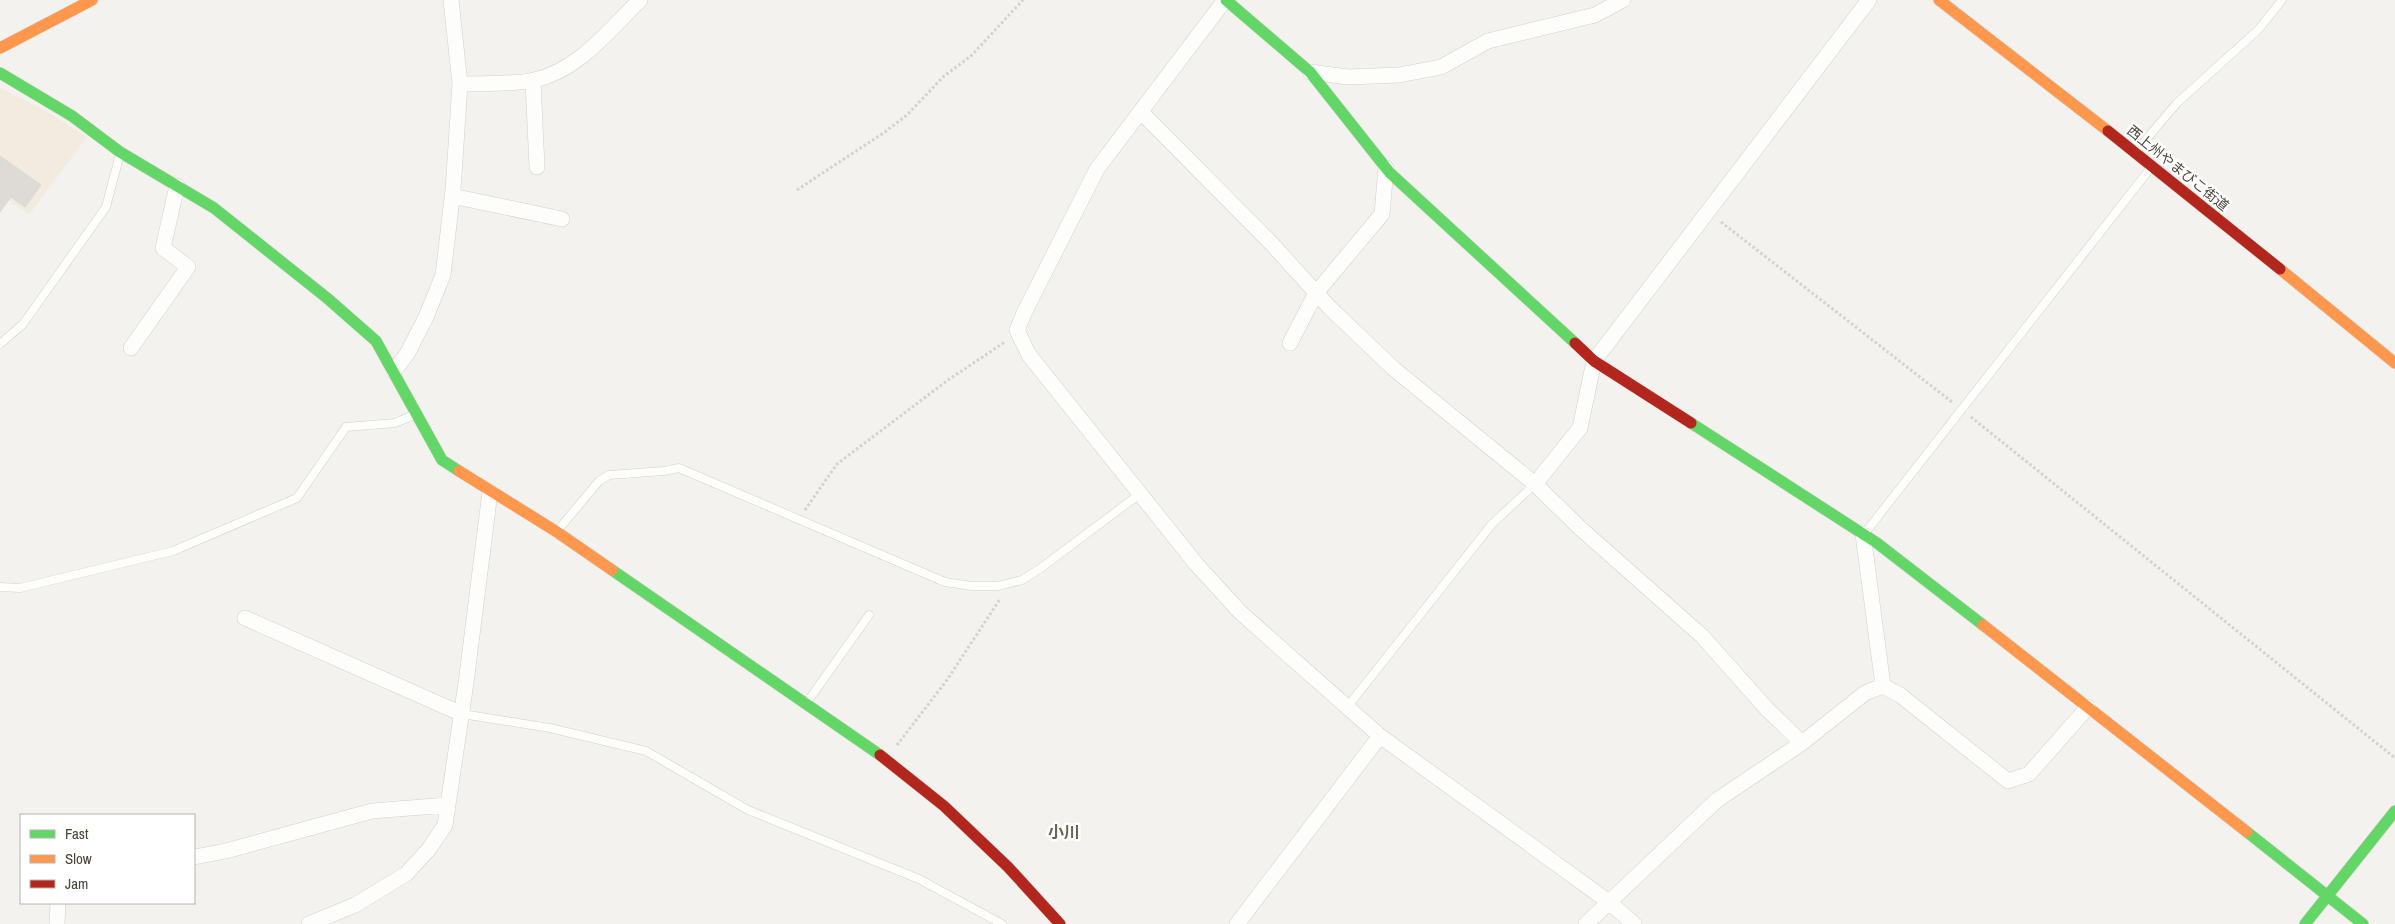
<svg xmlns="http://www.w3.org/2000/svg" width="2395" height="924" font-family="'Archivo Narrow','Noto Sans JP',sans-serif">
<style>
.commercial{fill:#f3ebdf}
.building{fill:#dedbd6;stroke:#dcd9d4}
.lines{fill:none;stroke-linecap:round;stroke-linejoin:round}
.lane-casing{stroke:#d2d0cb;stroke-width:9}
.street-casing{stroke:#d2d0cb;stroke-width:16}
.fast-casing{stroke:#d3cfc5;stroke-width:12}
.slow-casing{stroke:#d3cfc5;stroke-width:12}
.jam-casing{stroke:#d3cfc5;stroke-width:12}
.path{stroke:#d3d2cc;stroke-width:3;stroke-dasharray:2.5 2.5;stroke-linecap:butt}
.lane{stroke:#fdfdfc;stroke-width:8}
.street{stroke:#fdfdfc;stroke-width:15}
.fast{stroke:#63d668;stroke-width:11}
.slow{stroke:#ff974d;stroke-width:11}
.jam{stroke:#b3261e;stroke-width:11}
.labels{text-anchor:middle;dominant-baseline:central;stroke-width:5;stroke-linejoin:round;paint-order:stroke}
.street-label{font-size:14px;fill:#4b4439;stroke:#fff}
.quarter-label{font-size:16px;font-weight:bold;fill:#6e6250;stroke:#fff}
</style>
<rect width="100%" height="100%" fill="#f4f2ee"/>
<!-- commercial -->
<path class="commercial" d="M0,88L48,112L87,137L29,215L0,194Z"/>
<!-- building -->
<path class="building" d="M0,156L41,185L25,207L11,197L0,212Z"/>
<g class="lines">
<defs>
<path id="lane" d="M2138,149L2177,103L2258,30L2282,0
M0,344L23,324L106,207L120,154
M558,530L599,481L609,475L664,471L679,468L945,582L972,586H998L1022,580L1041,568L1141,493
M1865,533L2149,170
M0,587L20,588L173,551L297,498L346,427L395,423L414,415
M808,701L869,615
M1348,706L1492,524L1535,484
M462,714L550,728L646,751L748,810L919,879L1002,924"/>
<path id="street" d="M1225,0L1097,169L1025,311L1017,330L1029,355L1197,565L1241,613L1380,736L1609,902L1634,924
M1310,72L1348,77L1399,75L1441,67L1488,41L1595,15L1623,0
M533,81L537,167
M460,84C484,83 511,85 534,80C578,71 609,30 640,0
M1141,112L1271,243L1330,308L1394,369L1535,484L1580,528L1702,636L1766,708L1802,743
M452,196L562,219
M1290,343L1316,293L1382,214L1386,168
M131,348L188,267L163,248L177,186
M394,371L407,354L426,317L443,275L453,190L460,84L451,0
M1535,484L1580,428L1594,361L1869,0
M1863,534L1883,686
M245,618L462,714
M194,857L226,851L372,811L448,805
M57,924L58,903
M309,924L355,905L406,874L429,849L445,825L466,683L490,492
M1237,924L1380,736
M1586,924L1717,800L1802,743L1865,693L1883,686L1900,695L2008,781L2029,774L2088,707"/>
<path id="fast" d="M1226,0L1310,72L1390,173L1575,343
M0,73L72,116L120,152L214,208L327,298L376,341L442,460L459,471
M1691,423L1877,543L1983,625
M612,570L880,755
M2247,832L2363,924
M2305,924L2395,811"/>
<path id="slow" d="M1939,0L2108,131
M0,48L92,0
M2280,269L2395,363
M459,471L557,532L612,570
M1983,625L2247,832"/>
<path id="jam" d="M2108,131L2280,269
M1575,343L1594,361L1691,423
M880,755L944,806L1008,867L1060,924"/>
</defs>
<!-- lane casing -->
<use href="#lane" class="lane-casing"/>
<!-- street casing -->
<use href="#street" class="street-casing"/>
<!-- fast casing -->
<use href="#fast" class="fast-casing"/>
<!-- slow casing -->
<use href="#slow" class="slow-casing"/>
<!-- jam casing -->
<use href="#jam" class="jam-casing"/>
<!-- path -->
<path class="path" d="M797,190L885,132L907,115L944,76L971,56L1023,0
M1721,222L1952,402
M1971,417L2395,758
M805,510L837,464L948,380L1005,342
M897,745L947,680L1000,599"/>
<!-- lane -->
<use href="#lane" class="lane"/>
<!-- street -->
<use href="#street" class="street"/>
<!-- fast -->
<use href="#fast" class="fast"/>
<!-- slow -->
<use href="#slow" class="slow"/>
<!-- jam -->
<use href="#jam" class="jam"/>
</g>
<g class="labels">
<!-- street labels -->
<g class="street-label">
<text transform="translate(2178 168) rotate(39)">西上州やまびこ街道</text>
</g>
<!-- quarter labels -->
<g class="quarter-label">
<text x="1064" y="832">小川</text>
</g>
</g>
<!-- legend -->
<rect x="20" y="814" width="175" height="90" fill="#ffffff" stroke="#b7b4b0"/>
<rect x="30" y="830" width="25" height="8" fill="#63d668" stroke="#b7b4b0"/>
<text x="65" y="839" font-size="15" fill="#4b4439">Fast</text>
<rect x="30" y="855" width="25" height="8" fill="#ff974d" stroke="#b7b4b0"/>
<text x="65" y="864" font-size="15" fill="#4b4439">Slow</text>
<rect x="30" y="880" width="25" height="8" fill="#b3261e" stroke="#b7b4b0"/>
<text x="65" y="889" font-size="15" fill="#4b4439">Jam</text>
</svg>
